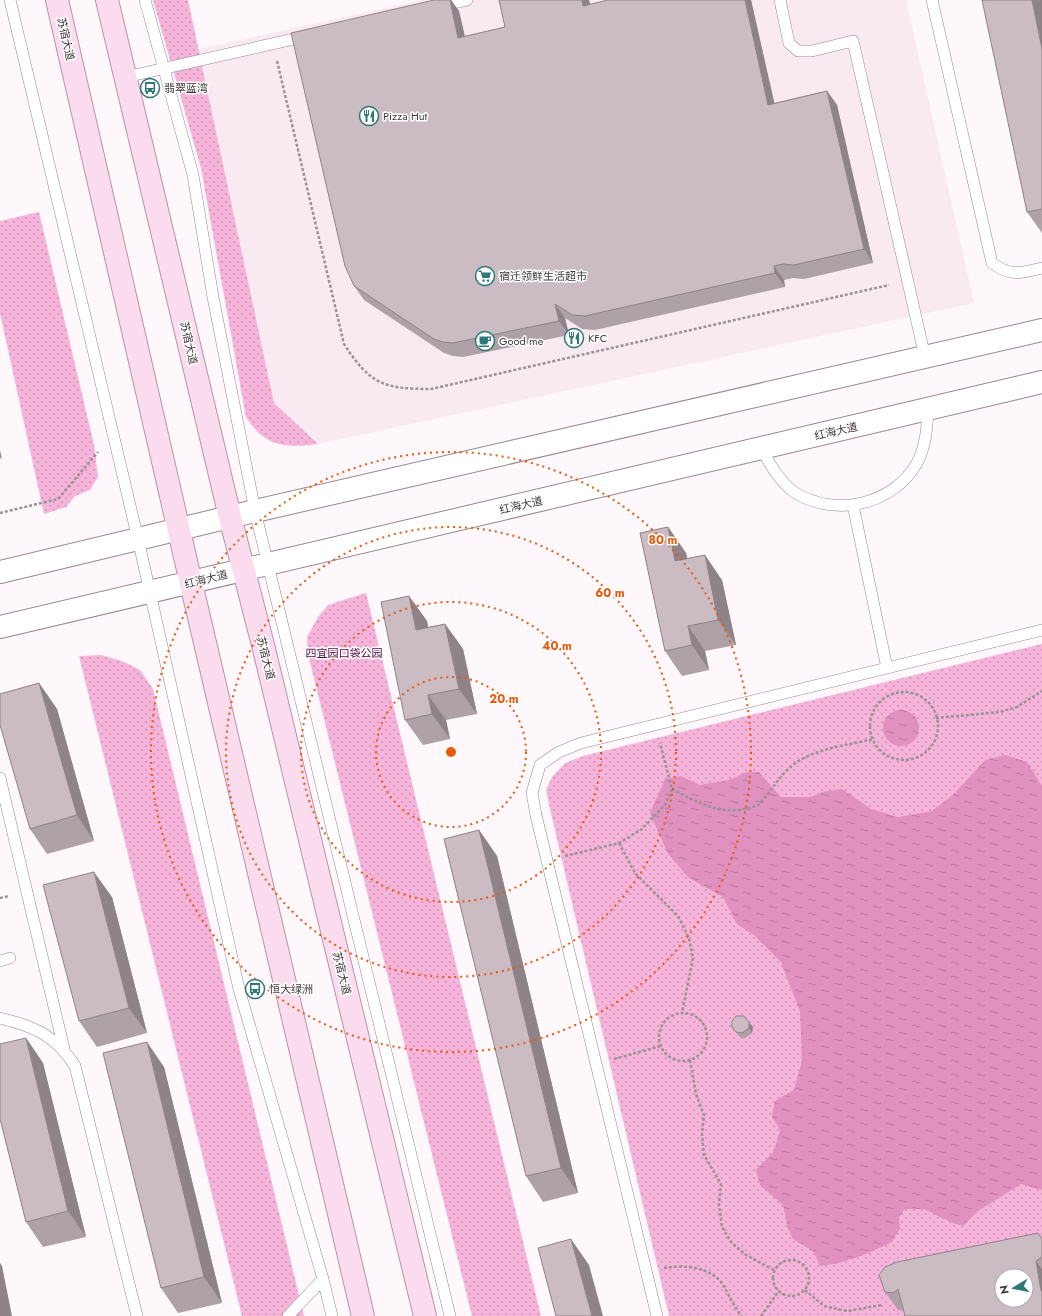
<svg xmlns="http://www.w3.org/2000/svg" width="1042" height="1316" font-family="Jost,'Noto Sans SC',sans-serif">
<style>
.built{fill:#f9eaf2}
.grass{fill:url(#grass-dots);fill-rule:evenodd}
.water{fill:url(#water-ripples)}
.lines{fill:none;stroke-linecap:round;stroke-linejoin:round}
.lane-casing{stroke:#96878f;stroke-width:12}
.secondary-casing{stroke:#96878f;stroke-width:24}
.primary-casing{stroke:#b893a8;stroke-width:24}
.path{stroke:#999296;stroke-width:2.5;stroke-dasharray:3 2;stroke-linecap:butt}
.lane{stroke:#fff;stroke-width:11}
.secondary{stroke:#fff;stroke-width:22}
.primary{stroke:#fbdcee;stroke-width:22}
.wall{fill:#afa1a8}
.shaded-wall{fill:#8e8388}
.building{fill:#cbbbc3;stroke:#8e8388;fill-rule:evenodd}
.ring{fill:none;stroke:#e8590c;stroke-width:2;stroke-dasharray:2 4}
.labels{text-anchor:middle;dominant-baseline:central;stroke-width:3;stroke-linejoin:round;paint-order:stroke}
.street-label{font-size:11px;fill:#40393d;stroke:#fff}
.poi-label{font-size:11px;fill:#40393d;stroke:#fff;text-anchor:start}
.park-label{font-size:11px;fill:#50073a;stroke:#fff}
.centre{fill:#e8590c;stroke:#fff;stroke-width:2}
.ring-label{font-size:12px;text-anchor:middle;font-weight:bold;fill:#e8590c;stroke:#fff;stroke-width:3;stroke-linejoin:round;paint-order:stroke}
</style>
<defs>
<pattern id="grass-dots" width="8" height="8" patternUnits="userSpaceOnUse"><rect width="8" height="8" fill="#f7b4da"/><path d="M2 2h.1M6 6h.1" fill="none" stroke="#c993b2" stroke-width="1.8" stroke-linecap="round"/></pattern>
<pattern id="water-ripples" width="26" height="14" patternUnits="userSpaceOnUse"><rect width="26" height="14" fill="#e191c0"/><path d="M2 4q2-2 4 0t4 0M15 11q2-2 4 0t4 0" fill="none" stroke="#b8779d"/></pattern>
</defs>
<rect width="100%" height="100%" fill="#fef7fb"/>
<!-- built -->
<path class="built" d="M422,0H906L974,303L318,444L274,403L199,49Z"/>
<!-- grass -->
<path class="grass" d="M153,0H188L274,403L318,444C285,448 265,447 246,417L201,168Z
M39,212L94,445L98,477L90,490L75,496L66,507L44,514L0,313V221Z
M366,593L541,1316H472L308,654L307,637L318,617L328,605Z
M1042,644V1316H669L550,809L546,790L552,777L565,763L583,756ZM1002,1276H1026V1300H1002Z
M101,655L122,661L140,670L153,689L304,1316H242L79,656Z"/>
<!-- water -->
<path class="water" d="M883 728a18 18 0 1 1 36 0a18 18 0 1 1-36 0Z
M1005,755L1027,762L1042,786V1190L1021,1184L978,1211L963,1226L950,1222L924,1209H905L899,1217L900,1229L892,1242L864,1255L839,1263L820,1266L813,1251L793,1239L788,1229L783,1205L760,1185L756,1170L774,1151L780,1130L772,1117L775,1101L794,1090L802,1060L800,1012L781,962L754,935L737,924L723,897L689,878L668,854L650,813L665,779L681,776L700,785L729,780L747,772H759L781,797H810L822,792L842,789L871,809L898,817L932,811L954,794L985,760Z"/>
<g class="lines">
<defs>
<path id="lane" d="M10,0L138,539L239,989L323,1279L332,1316
M145,0L193,175L213,297L255,511L450,1316
M780,0L789,43L798,51H812L853,41L925,357
M932,0L992,263C1011,277 1021,273 1042,268
M438,6L467,0
M126,77L307,36
M761,448C770,464 779,481 794,492C835,518 893,505 917,463C926,446 927,428 928,409
M853,505L887,668
M0,778L64,1049
M0,961L10,958
M0,1018C34,1026 56,1036 75,1066L137,1316
M288,1316L323,1279
M657,1316L536,815L532,793L540,765L559,752L581,743L1042,630"/>
<path id="secondary" d="M0,572L255,511L1042,330
M0,627L1042,382"/>
<path id="primary" d="M57,0L191,583L363,1316
M107,0L230,517L263,645L425,1316"/>
</defs>
<!-- lane casing -->
<use href="#lane" class="lane-casing"/>
<!-- secondary casing -->
<use href="#secondary" class="secondary-casing"/>
<!-- primary casing -->
<use href="#primary" class="primary-casing"/>
<!-- path -->
<path class="path" d="M277,61L344,344C370,384 383,389 431,389L889,285
M0,513L58,499L98,452
M870 726a34 34 0 1 1 68 0a34 34 0 1 1-68 0Z
M936,718L1000,712L1017,707L1042,691
M672,789C696,802 721,816 749,808C753,807 758,806 760,803C773,789 781,773 797,762C819,748 848,745 873,739
M619,843L635,873L678,916L689,938L693,958L682,1013
M565,856L619,843L642,829L665,805L672,789L660,743
M0,898L9,896
M659 1037a24 24 0 1 1 48 0a24 24 0 1 1-48 0Z
M614,1059L661,1046
M690,1060L696,1094L704,1115L702,1134L704,1155L721,1184L719,1204L722,1227L731,1242L746,1255L774,1270
M773 1278a18 18 0 1 1 36 0a18 18 0 1 1-36 0Z
M664,1268C682,1265 704,1266 718,1279C726,1285 731,1305 742,1316
M805,1290L824,1306L847,1311L882,1305
M761,1316L778,1292"/>
<!-- lane -->
<use href="#lane" class="lane"/>
<!-- secondary -->
<use href="#secondary" class="secondary"/>
<!-- primary -->
<use href="#primary" class="primary"/>
</g>
<!-- wall -->
<path class="wall" d="M434,0H451L459,11L465,36L505,27L499,0H589L590,4L751,0L774,103L827,91L837,105L873,263L804,279L793,278L784,280L785,287L595,330L582,329L565,318L569,335L463,357L453,356L444,353L364,300L354,286Z
M1042,0V233L1027,212Z
M668,527L686,553L687,559L722,580L736,645L705,651L709,670L682,676L665,651Z
M409,596L427,621L428,627L445,624L463,649L477,714L446,720L450,739L423,745L405,720Z
M39,683L57,709L94,841L47,854L30,829Z
M479,830L497,856L578,1193L543,1202L526,1176Z
M112,897L147,1033L97,1047L79,1021Z
M732,1027H753L752,1033L745,1038L740,1037Z
M26,1038L43,1063L86,1237L43,1247L26,1222Z
M164,1067L222,1303L178,1313L161,1288Z
M1042,1238V1316L898,1310L885,1292Z"/>
<!-- shaded-wall -->
<path class="shaded-wall" d="M450,0H451L459,11L468,52L458,38Z
M582,0H589L593,20L583,6Z
M745,0H751L778,119L768,105Z
M1032,0H1042V49Z
M827,91L837,105L873,263L864,249Z
M774,266L784,280L785,287L775,273Z
M555,304L565,318L569,335L559,321Z
M0,450L2,460L0,457Z
M668,527L686,553L693,586L675,561Z
M705,555L722,580L736,645L718,620Z
M409,596L427,621L433,655L416,630Z
M445,624L463,649L477,714L459,689Z
M688,626L705,651L709,670L692,645Z
M39,683L57,709L94,841L77,815Z
M428,695L446,720L450,739L432,714Z
M479,830L497,856L578,1193L561,1168Z
M94,872L112,897L147,1033L129,1008Z
M749,1022L753,1027L752,1033L749,1028Z
M26,1038L43,1063L86,1237L68,1211Z
M147,1042L164,1067L222,1303L204,1277Z
M571,1239L589,1265L603,1316H592Z
M1036,1261L1042,1269V1292L1041,1291Z
M0,1263L2,1266L12,1316H0Z"/>
<!-- building -->
<path class="building" d="M434,0H450L458,38L505,27L499,0H582L583,6L608,0H745L768,105L827,91L864,249L794,265L783,264L774,266L775,273L585,316L572,315L555,304L559,321L453,343L443,342L434,339L354,286L345,266L291,33Z
M982,0H1032L1042,49V209L1027,212Z
M668,527L675,561L705,555L718,620L688,626L692,645L665,651L640,533Z
M409,596L416,630L445,624L459,689L428,695L432,714L405,720L381,602Z
M39,683L77,815L30,829L0,725V694Z
M479,830L561,1168L526,1176L444,839Z
M94,872L129,1008L79,1021L43,885Z
M736,1016H744L749,1022V1028L742,1033L736,1032L732,1027V1021Z
M26,1038L68,1211L26,1222L0,1119V1044Z
M147,1042L204,1277L161,1288L103,1053Z
M1038,1233L1042,1239V1257L1036,1261L1041,1291H1042V1316H905L898,1289L894,1293L885,1292L879,1275L885,1267L897,1262ZM1002,1276H1026V1300H1002Z
M571,1239L592,1316H556L538,1248Z"/>
<!-- distance rings -->
<g class="ring">
<circle cx="451" cy="752" r="75"/>
<circle cx="451" cy="752" r="150"/>
<circle cx="451" cy="752" r="225"/>
<circle cx="451" cy="752" r="300"/>
</g>
<!-- icons -->
<defs>
<symbol id="bus-ring" viewBox="-11 -11 22 22"><circle r="9.5" fill="#fff" stroke="#2e7877" stroke-width="1.5"/><path d="M-5-6H5V4H4V6H2V4H-2V6H-4V4H-5ZM-3.5-4V0h7V-4ZM-3.5 1.2v1.5H-2V1.2ZM2 1.2v1.5H3.5V1.2Z" fill="#2e7877"/></symbol>
<symbol id="restaurant-ring" viewBox="-11 -11 22 22"><circle r="9.5" fill="#fff" stroke="#2e7877" stroke-width="1.5"/><path d="M-5-6h1v4h1v-4h1v4h1v-4h1v5L-1.5 .5V6h-2V.5L-5-1ZM5-6V6H3V1.5H1.5Q1.5-4 5-6Z" fill="#2e7877"/></symbol>
<symbol id="supermarket-ring" viewBox="-11 -11 22 22"><circle r="9.5" fill="#fff" stroke="#2e7877" stroke-width="1.5"/><path d="M-6-5.5h2.5l.6 2H6L4.5 2H-2.5L-4.4-4H-6ZM-1.5 3.2a1.3 1.3 0 1 0 .1 0ZM3 3.2a1.3 1.3 0 1 0 .1 0Z" fill="#2e7877"/></symbol>
<symbol id="cafe-ring" viewBox="-11 -11 22 22"><circle r="9.5" fill="#fff" stroke="#2e7877" stroke-width="1.5"/><path d="M-5.5-4.5H6V0H3Q3 3.5 0 3.5H-2.5Q-5.5 3.5-5.5 0ZM3-3.2v2h1.7v-2ZM-6 4.5H4V6H-6Z" fill="#2e7877"/></symbol>
</defs>
<g fill-rule="evenodd">
<use href="#bus-ring" x="139" y="77" width="22" height="22"/>
<use href="#restaurant-ring" x="358" y="105" width="22" height="22"/>
<use href="#supermarket-ring" x="474" y="265" width="22" height="22"/>
<use href="#restaurant-ring" x="563" y="327" width="22" height="22"/>
<use href="#cafe-ring" x="474" y="330" width="22" height="22"/>
<use href="#bus-ring" x="244" y="978" width="22" height="22"/>
</g>
<g class="labels">
<!-- street labels -->
<g class="street-label">
<text transform="translate(66 39) rotate(77)">苏宿大道</text>
<text transform="translate(189 343) rotate(77)">苏宿大道</text>
<text transform="translate(836 431) rotate(-13)">红海大道</text>
<text transform="translate(521 505) rotate(-13)">红海大道</text>
<text transform="translate(206 579) rotate(-14)">红海大道</text>
<text transform="translate(266 658) rotate(76)">苏宿大道</text>
<text transform="translate(342 973) rotate(76)">苏宿大道</text>
</g>
<!-- poi labels -->
<g class="poi-label">
<text x="164" y="88">翡翠蓝湾</text>
<text x="383" y="116">Pizza Hut</text>
<text x="499" y="276">宿迁领鲜生活超市</text>
<text x="588" y="338">KFC</text>
<text x="499" y="341">Good me</text>
<text x="269" y="989">恒大绿洲</text>
</g>
<!-- park labels -->
<g class="park-label">
<text x="344" y="653">四宜园口袋公园</text>
</g>
</g>
<circle cx="451" cy="752" r="6" class="centre"/>
<g class="ring-label">
<text x="663" y="544">80 m</text>
<text x="610" y="597">60 m</text>
<text x="557" y="650">40 m</text>
<text x="504" y="703">20 m</text>
</g>
<!-- north arrow -->
<g transform="translate(1014 1288) rotate(260)"><circle r="19" fill="#ffffff" stroke="#b3b0b1"/>
<path d="M0-3L7 15L0 10L-7 15Z" fill="#2e7877"/>
<text y="-6" font-size="11" font-weight="bold" text-anchor="middle" fill="#40393d">N</text>
</g>
</svg>
